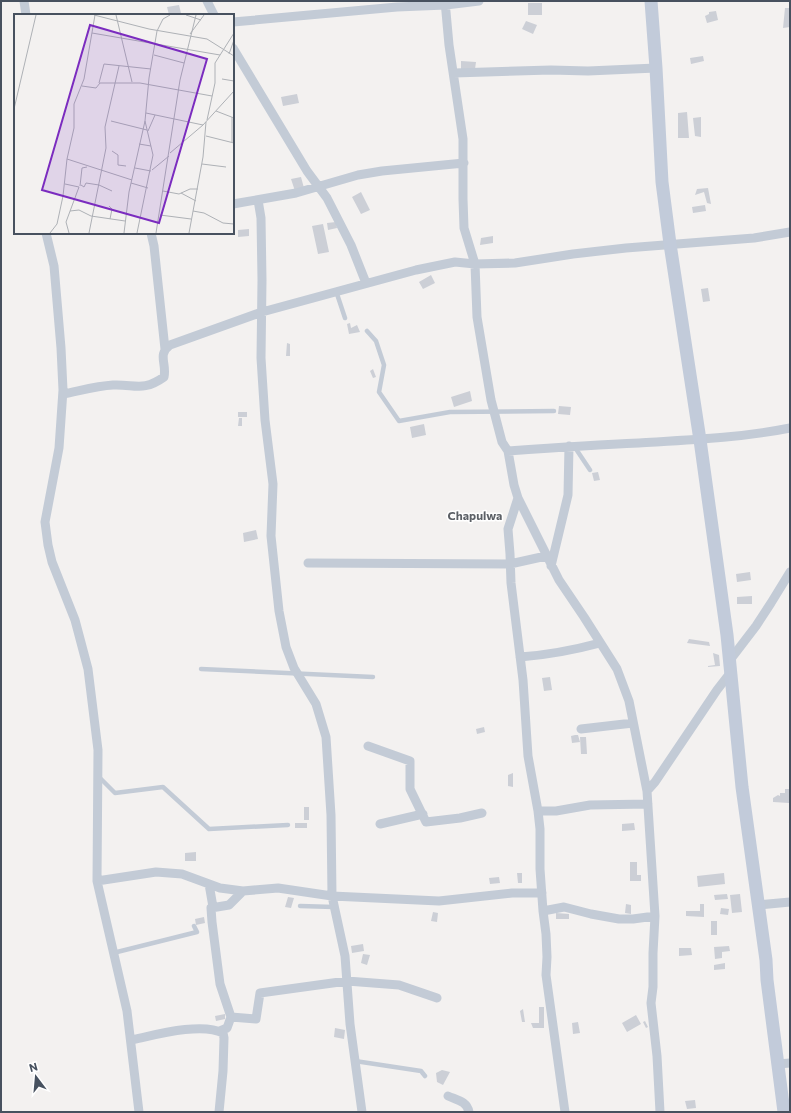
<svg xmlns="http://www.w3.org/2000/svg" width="791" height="1113" font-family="Commissioner,sans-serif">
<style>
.building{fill:#cccfd6}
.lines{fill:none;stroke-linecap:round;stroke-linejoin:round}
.lane{stroke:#c3cbd6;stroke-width:4.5}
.street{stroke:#c3cbd6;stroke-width:9}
.secondary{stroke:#c2cbda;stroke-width:13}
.labels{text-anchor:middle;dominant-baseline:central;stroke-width:3;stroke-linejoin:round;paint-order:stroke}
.quarter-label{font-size:12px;font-weight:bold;fill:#5c6066;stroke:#fff}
.inset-road{fill:none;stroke:#aeb1b6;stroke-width:1}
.view{fill:#7b2cbf;fill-opacity:0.15;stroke:#7b2cbf;stroke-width:2}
.inset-edge{fill:none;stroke:#47515f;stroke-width:2}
</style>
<rect width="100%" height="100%" fill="#f3f1f0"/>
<!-- building -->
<path class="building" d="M528,3H542V15H528Z
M179,5L181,13L169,15L167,7Z
M785,8H790V27L783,28Z
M716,11L718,20L707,23L705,16L709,14V12Z
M526,21L537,25L533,34L522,29Z
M703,56L704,61L691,64L690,58Z
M461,61L476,62L475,69H461Z
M297,94L299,103L283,106L281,97Z
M687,112L689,138H678V113Z
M701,117V137L695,136L693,118Z
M301,177L304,188L295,191L291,179Z
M708,188L711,204L707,203L704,192L695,195L697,189Z
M361,192L370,210L361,214L352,197Z
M705,205L706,211L693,213L692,207Z
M336,222L337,228L328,230L327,223Z
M323,224L329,252L318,254L312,226Z
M249,229V236L238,237V230Z
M493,236V243L480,245L481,238Z
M431,275L435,283L423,289L419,282Z
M708,288L710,301L703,302L701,289Z
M350,323L351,328L357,325L360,332L349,334L347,324Z
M287,343L290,344V356H286Z
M373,369L376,377L373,378L370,371Z
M470,391L472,401L454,407L451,397Z
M559,406L571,407L570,415L558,414Z
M238,412H247V417H238Z
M239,418H242V426H238Z
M424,424L426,435L412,438L410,427Z
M598,472L600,480L594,481L592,473Z
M256,530L258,539L244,542L243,533Z
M750,572L751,580L737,582L736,574Z
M752,596V604H737V597Z
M689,639L709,642L710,646L687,643Z
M713,653L719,655L720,666L708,667V666L715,665Z
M550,677L552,690L544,691L542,678Z
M484,727L485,732L477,734L476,729Z
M575,735H578L580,742L572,743L571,736Z
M580,737H586L587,754H581Z
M513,773V787L508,786V775Z
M785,789H789V803L773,802V798L778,795L780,796V793H785Z
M304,807H309V820H304Z
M295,823H307V828H295Z
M634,823L635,830L622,831V824Z
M196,852V861H185V853Z
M630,862H637V875H641V881H630Z
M517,873H522V883H518Z
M724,873L725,884L698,887L697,876Z
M499,877L500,883L490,884L489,878Z
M727,894L728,899L715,900L714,895Z
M740,894L742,912L732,913L730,895Z
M288,897L294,898L291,908L285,907Z
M626,904L631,905V914L625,913Z
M700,904H704V917L686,916V911H700Z
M721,908L729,909L728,915L720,914Z
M433,912L438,913L437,922L431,921Z
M556,913L569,914V919H556Z
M204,917L205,923L196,925L195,919Z
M711,921H717V935H711Z
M363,944L364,951L352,953L351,946Z
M729,946L730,951L722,952V958L715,959L714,947Z
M679,948H691L692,955L679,956Z
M363,954L370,955L367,965L361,963Z
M725,963V969L714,970V965Z
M539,1007H544V1028H533L531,1023H539Z
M523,1009L525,1022H522L520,1011Z
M225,1014V1019L216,1021L215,1016Z
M636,1015L641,1024L627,1032L622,1023Z
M645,1021L648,1027L646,1028L643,1022Z
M578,1022L580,1033L573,1034L572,1023Z
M335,1028L345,1030L344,1039L334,1037Z
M442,1070L450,1072L443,1085L437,1082L436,1073Z
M695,1100L696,1108L687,1109L685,1101Z"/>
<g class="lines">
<!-- lane -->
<path class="lane" d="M336,291L345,318
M367,331L376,341L384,365L379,392L399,421L450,412L554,411
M574,446L590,470
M201,669L373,677
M98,776L115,793L163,787L209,829L288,825
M300,906L334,907
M113,953L197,932L194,926
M355,1061L421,1071L425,1076"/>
<!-- street -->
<path class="street" d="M24,1L26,15
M207,1L214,15
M445,1L449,45L463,139V199L464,228L475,264L477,317L491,400L502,442L508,451L514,485L518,498L508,529L510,554L511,583L523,680L528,756L538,811L540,829V869L543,911L546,934L547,957L546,975L565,1112
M233,22L397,7L446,5L479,1
M233,48L307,171L327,198L351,245L366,283
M454,73L551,70L588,71L656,68
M258,200L261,218L262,280L261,358L265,420L273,484L271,536L279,611L286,647L294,668L316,704L326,737L331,815L332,896L345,956L350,1024L362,1112
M233,204L296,193L358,175L382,171L464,163
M46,233L54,266L61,348L63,390L59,448L45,522L48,545L52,562L75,620L88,669L98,750L97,881L127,1011L139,1112
M151,233L154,246L165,349
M63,394C79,391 96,386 113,385C135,384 143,392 164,377C167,363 157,355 170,345L262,312L416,270L455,262L475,264L515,263L573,254L626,248L754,238L790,232
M508,451C551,448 595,445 639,443C689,440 740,438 790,428
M518,498L559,580L584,617L617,669L629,701L647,791L655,916L653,953V987L651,1003L657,1056L660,1112
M308,563L510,564L546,556
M551,566L568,495L569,446
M520,657C548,655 574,650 600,643
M730,660L756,626L771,603L790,572
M581,729L633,723
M368,746L410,761V789L426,822L460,818L482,813
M647,791L655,782L717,690L731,672
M538,811H556L590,805L648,804
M380,824L423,814
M97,881L156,872L182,874L220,888L243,891L278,888L332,896L439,901L512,893H542
M209,884L213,907
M758,905L790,902
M543,911L564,907L591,914L619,919H633L655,916
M231,1017L256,1019L260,993L347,981L399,985L437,998
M220,1031L227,1028L231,1017L220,984L212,922L211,908L229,905L243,891
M131,1040C155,1035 201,1022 223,1033L224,1038L223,1071L219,1112
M778,1064L790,1063
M448,1096C457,1100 467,1101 469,1112"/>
<!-- secondary -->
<path class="secondary" d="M651,1L656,68L662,182L670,244L700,440L727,635L742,787L766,960L767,980L784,1112"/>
</g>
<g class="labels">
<!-- quarter labels -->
<g class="quarter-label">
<text x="475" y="515">Chapulwa</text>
</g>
</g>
<!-- overview -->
<g transform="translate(14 14)">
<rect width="220" height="220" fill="#f3f1f0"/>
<path class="inset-road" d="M80,1L135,15L193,25L220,42M102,1L118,68M172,1L187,6M78,19L206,41M176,20L190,1M215,40L220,26M140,41L170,49M208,65L220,67M85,69L90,50L137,55M68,72L82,74L86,69H126L198,82M0,95L22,1M202,97L220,104M132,99L189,111M193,106L201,69V49L220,19M97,107L133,116M134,117L141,101M192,122L220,129M218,128V103M125,130L137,132M98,137L104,141V151L112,152M156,139L189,111L220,77M53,145L118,166M188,150L212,153M121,154L137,157M138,156L155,142M117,169L134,174M51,170L65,173L52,208L55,219M67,171L70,173L72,169L85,171L98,177M66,172L68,154L73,153M149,177L165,180L176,175H184M167,179L182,187M95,192L98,195L96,205M56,197L65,196L77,202L111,207M179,197L190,199L209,209L220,210M146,201L177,205M36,219L43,210L49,182L53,145L60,114V90L70,65L81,1M75,219L92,134L91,113L105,52M110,219L115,178L131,107L135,64L143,17L149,5L156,1M123,219L139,141L131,107M142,219L166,66L182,1M175,219L189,143L192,108"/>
<path class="view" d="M76,11L193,45L145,209L28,176Z"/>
<rect width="220" height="220" class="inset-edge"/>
</g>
<!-- border -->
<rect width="791" height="1113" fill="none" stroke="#47515f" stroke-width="4"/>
<!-- north arrow -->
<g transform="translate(36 1077) rotate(344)" stroke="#ffffff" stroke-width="3" paint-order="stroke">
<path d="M0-3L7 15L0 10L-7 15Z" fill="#47515f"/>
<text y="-6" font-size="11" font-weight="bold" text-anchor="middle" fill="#47515f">N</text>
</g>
</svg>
